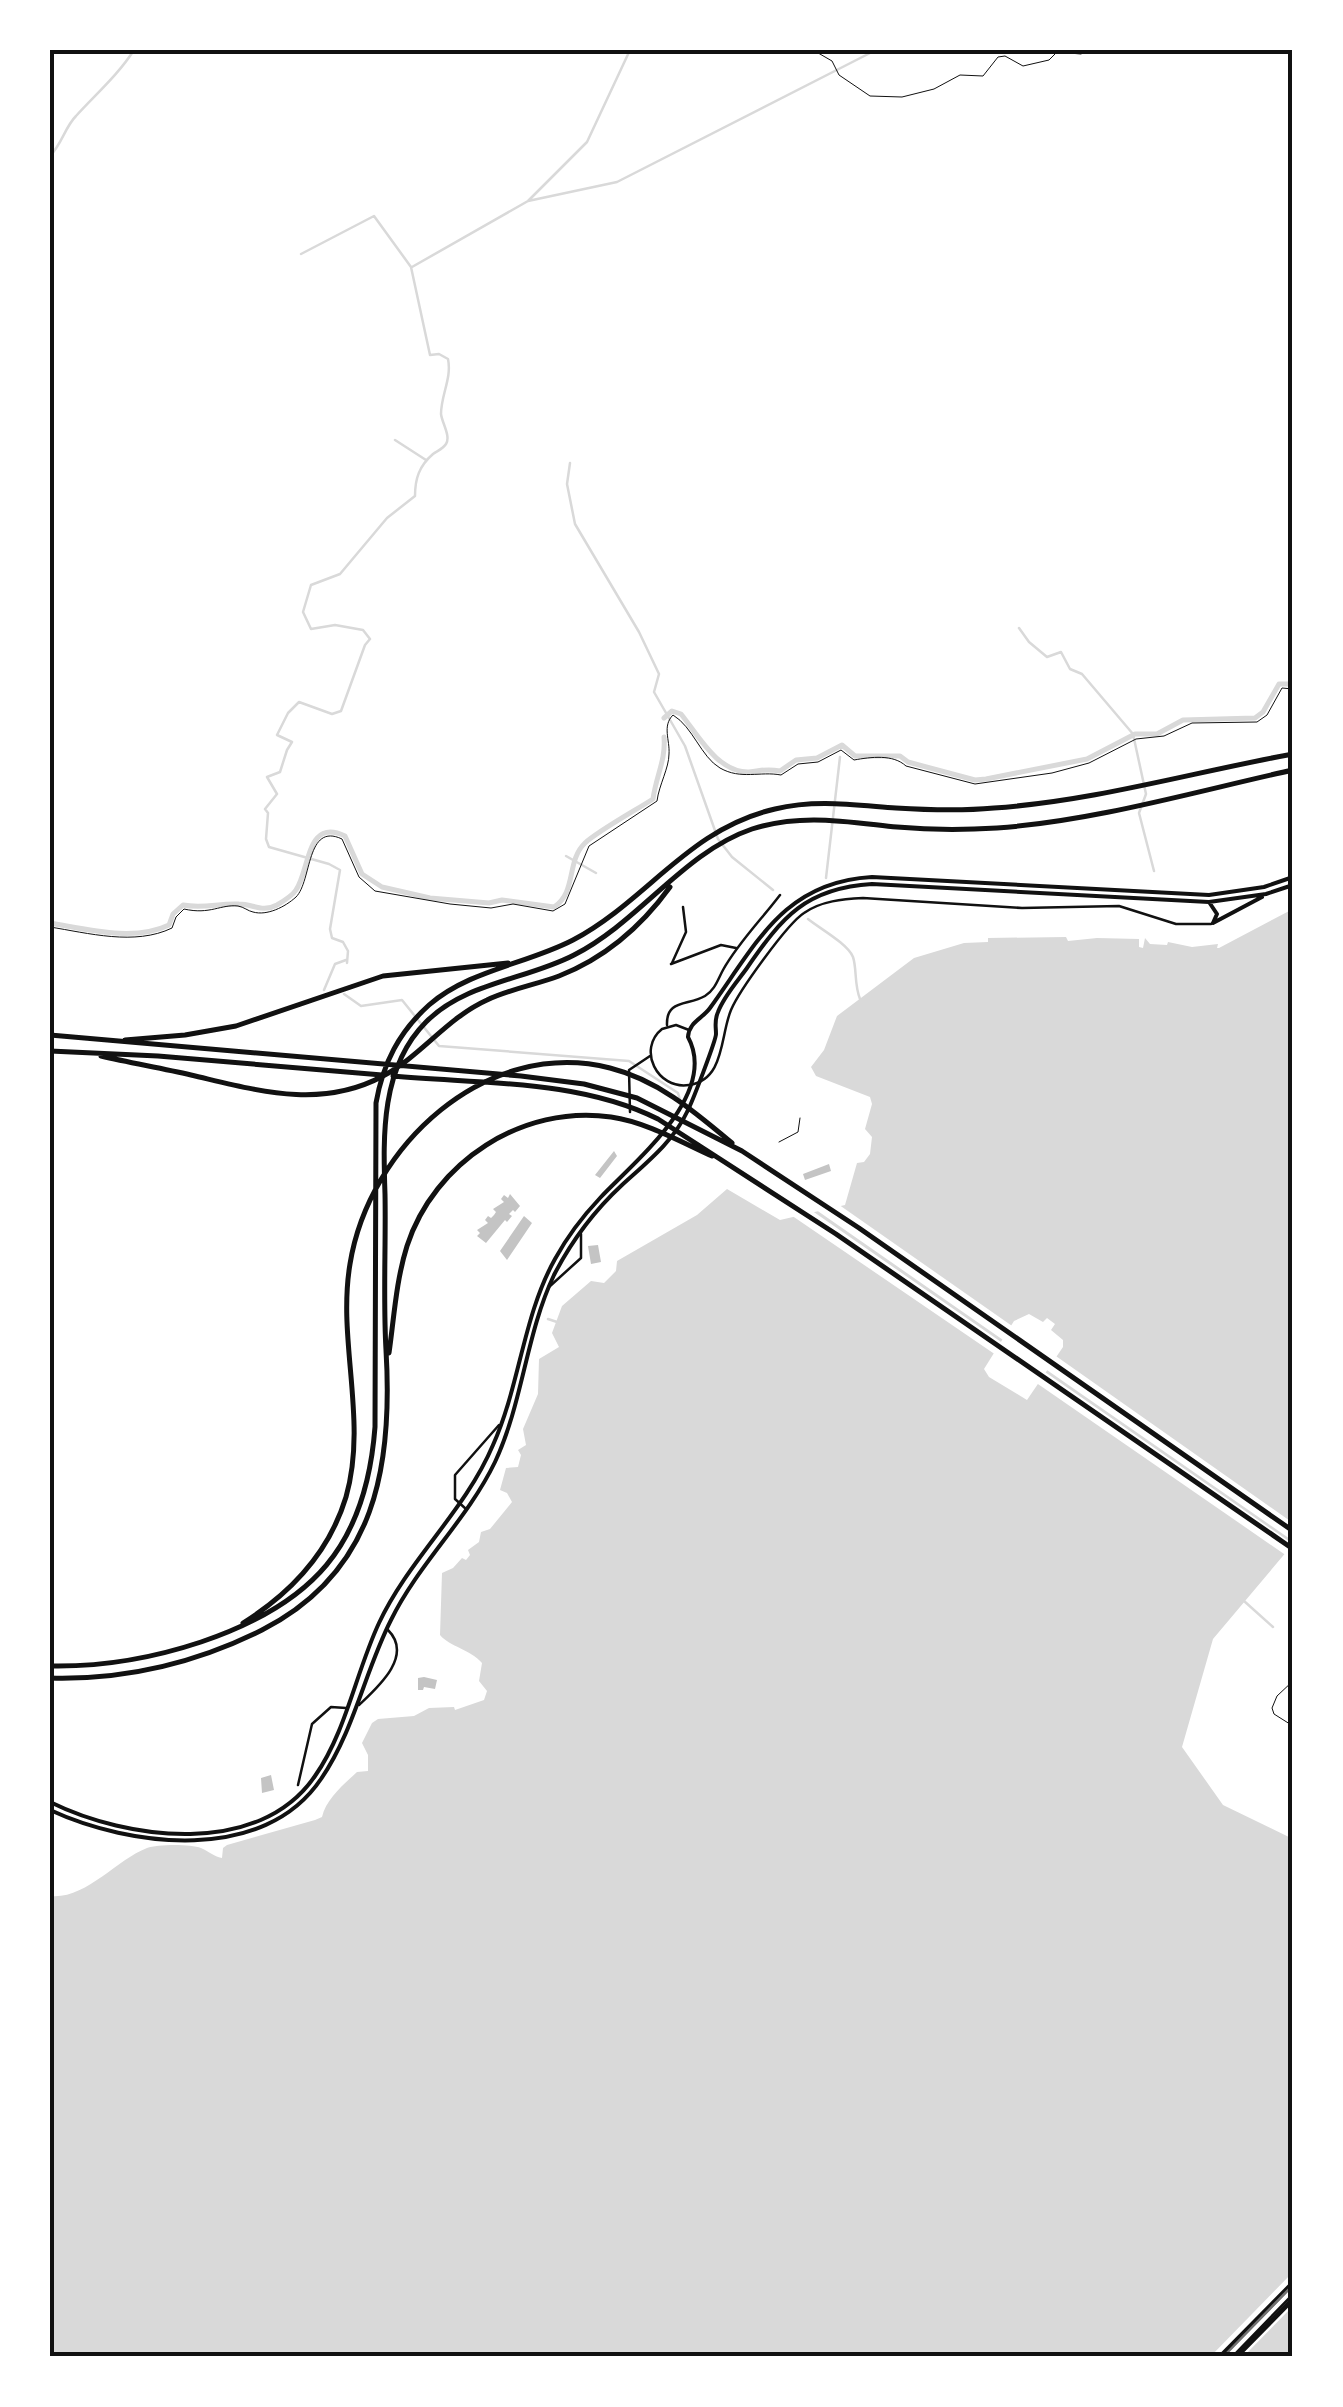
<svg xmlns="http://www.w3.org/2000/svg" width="1343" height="2407" font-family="Rubik,sans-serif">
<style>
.water{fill:#d9d9d9;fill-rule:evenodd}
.pier{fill:#fff}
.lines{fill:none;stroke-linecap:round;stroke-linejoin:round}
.stream{stroke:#d9d9d9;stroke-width:2.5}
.canal{stroke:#d9d9d9;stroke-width:5}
.building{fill:#c4c4c4}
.path{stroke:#111;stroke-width:1}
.service{stroke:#111;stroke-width:1}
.pedestrian{stroke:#111;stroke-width:1}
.minor{stroke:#111;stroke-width:2.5}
.primary{stroke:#111;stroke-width:4}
.motorway{stroke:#111;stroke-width:5}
.rail{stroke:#707070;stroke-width:2.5}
.neatline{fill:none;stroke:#111;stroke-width:4}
</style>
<rect width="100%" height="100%" fill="#fff"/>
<!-- water -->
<path class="water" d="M1293,909V1544L1213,1639L1182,1747L1223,1805L1293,1839V2357H50V1896C85,1900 116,1860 147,1848C158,1844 191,1844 201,1848C210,1852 213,1856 222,1858L223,1848L227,1845L315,1820L322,1817C326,1799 344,1784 357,1772L368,1771V1755L362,1743L372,1723L378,1719L414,1716L429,1708L454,1707L455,1710L484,1700L487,1691L479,1681L482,1663C470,1649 450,1647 440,1635L442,1573L453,1568L462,1558L466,1560L470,1555L468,1550L479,1542L481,1532L490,1529L512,1502L507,1493L500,1490L506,1468L518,1467L521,1455L518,1450L526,1445L523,1429L538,1394L539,1359L559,1347L552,1333L562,1306L591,1281L604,1283L616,1271L617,1261L697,1215L727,1189L780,1220L845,1205L857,1163L864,1162L870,1154L872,1137L865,1129L872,1104L870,1097L816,1076L811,1067L824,1050L837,1016L914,958L964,943L988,942V938L1066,937L1068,941L1097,938L1139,939V947L1143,948L1145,938L1150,944L1167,945L1168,942L1192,947L1218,944L1217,948H1219ZM1029,1314L1043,1322L1047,1318L1055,1324L1051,1330L1063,1340V1347L1027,1400L989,1377L984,1369L1014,1321Z"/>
<!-- pier -->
<path class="pier" d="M835,1202L1015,1328L1006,1342L812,1207Z
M808,1208L1004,1344L996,1355L788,1213Z
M1053,1354L1293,1523V1541L1044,1368Z
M1042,1370L1293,1544V1550L1287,1556L1035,1382Z
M1293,2272V2306L1243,2357H1210Z"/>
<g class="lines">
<!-- stream -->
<path class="stream" d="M50,156C62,144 65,127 76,116C96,94 118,75 134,50
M528,201L617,182L874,51
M301,254L374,216L411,267L430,355L439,354L448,359C452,378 441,395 441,414C442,423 451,436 446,444C443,449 437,451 433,454C419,466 415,479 415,496L387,518L340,574L311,585L303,612L311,629L335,625L363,630L370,639L365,645L341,711L332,714L299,702L288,713L277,735L292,742L287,750L280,772L267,777L277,794L265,809L268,813L266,839L269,847L329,864L340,870L330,929L332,938L343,942L348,951L347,963
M412,267L528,201L587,142L630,50
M395,440L426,460
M570,463L567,484L575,524L639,632L659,674L654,692L685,746L718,839L732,857L773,890
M1019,628L1029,642L1047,657L1061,652L1070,669L1082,674L1133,734L1146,794L1139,813L1154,871
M566,856L596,873
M826,878L840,757
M808,919C819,928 848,944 853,957C857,969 854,984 860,999
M324,990L335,964L346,960
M344,994L361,1006L402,1000L439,1046L629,1061L678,1093L680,1100
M548,1319L557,1322
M1244,1601L1273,1627"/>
<!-- canal -->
<path class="canal" d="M664,718L672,711L681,714C698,735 718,773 749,772C761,771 765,768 780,771L796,760L817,758L842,745L855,756H900L908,762L975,780L986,779L1087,759L1135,734H1157L1183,720L1255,718L1263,712L1279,684H1293
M50,923C86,929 134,942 169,925L173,914L183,905C204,909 218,903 239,904C253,904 262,913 277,905C282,902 293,895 296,890C310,870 306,817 345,836L362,874L382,887L430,898L489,903L502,900L554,907C577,892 566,861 585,843C598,831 636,810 653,799C656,776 666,760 664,737"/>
</g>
<!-- building -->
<path class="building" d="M614,1151L617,1156L600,1178L595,1175Z
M829,1164L831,1171L805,1180L803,1174Z
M510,1194L520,1206L515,1212L513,1210L509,1214L512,1216L507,1222L505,1220L486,1243L477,1236L480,1233L477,1230L488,1223L485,1220L488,1216L491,1218L494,1215L496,1212L493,1209L504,1202L501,1199L504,1195L508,1198Z
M524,1216L532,1223L507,1260L500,1251Z
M598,1245L601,1262L591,1264L588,1246Z
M424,1677L437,1680L435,1689L424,1687L423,1690H418V1678Z
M271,1775L274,1790L262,1793L261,1778Z"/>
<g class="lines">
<!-- path -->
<path class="path" d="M797,50H805
M813,50L832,61L839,75L870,96L902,97L934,89L960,75L983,76L998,57L1005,56L1023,66L1049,60L1057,52L1081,54L1088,50"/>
<!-- service -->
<path class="service" d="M50,927C88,933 135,946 172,928L176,917L184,909C210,915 221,904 238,906C244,907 248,911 253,912C267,916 285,907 296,897C312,881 306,822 342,839L359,877L375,891L450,904L491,908L513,904L553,911L565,904L589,846L657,801C659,785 669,768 669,754C670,740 662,726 673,715C693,727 701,757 720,768C741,780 760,771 781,775L798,764L818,762L841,750L854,760C871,757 893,754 906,766L975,784L1052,773L1089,763L1136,739L1164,736L1192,723L1257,722L1267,715L1282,688L1293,689
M779,1142L798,1132L800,1118"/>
<!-- pedestrian -->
<path class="pedestrian" d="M1293,1681L1277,1696L1272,1708L1274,1714L1293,1726"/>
<!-- minor -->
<path class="minor" d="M672,963L686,932L683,907
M671,964L721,945L736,948
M667,1025C666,999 688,1006 705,996C715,990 718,979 723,970C738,943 761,920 780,895
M689,1030L676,1025L662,1029C637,1049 657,1090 689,1085C725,1080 720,1036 731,1010C739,991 787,924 804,913C821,901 843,899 863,898L1022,908L1119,906L1176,924H1211
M630,1112L629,1070L650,1056
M549,1287L581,1258V1234
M466,1509L455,1499V1475L499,1425
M359,1705C377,1688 414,1656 388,1630
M298,1785L312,1724L331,1707L346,1708
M1232,2357L1293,2294"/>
<!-- primary -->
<path class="primary" d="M1209,902L1217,914L1213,923
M1213,923L1262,897
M50,1802C127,1840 259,1858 315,1776C346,1732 356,1672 379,1623C409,1559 465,1511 493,1445C520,1385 523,1316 555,1259C567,1237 583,1216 600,1198C635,1161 719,1094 688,1037C689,1022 702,1019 710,1008C757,943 784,882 872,877L1209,895L1264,887L1293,877
M50,1810C130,1847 264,1864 321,1779C354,1731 365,1671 391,1620C419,1563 467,1520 495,1462C523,1402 526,1334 554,1275C571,1242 595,1210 622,1185C646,1163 673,1142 687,1112C692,1103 716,1040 716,1034C716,1026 714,1021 718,1012C724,996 737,982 747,968C782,917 806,888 872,884L1209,902L1266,894L1293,885"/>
<!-- motorway -->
<path class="motorway" d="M50,1035L521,1076L584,1084L637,1098L742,1151L859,1228L1293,1531
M125,1040L185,1035L236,1026L383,976L508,963
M50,1051L158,1056L382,1075
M101,1056C131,1063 161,1068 191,1075C256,1090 320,1110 383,1076C421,1056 447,1018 487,1000C510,989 535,985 559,976C605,958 641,927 670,887
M393,1076C480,1084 578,1079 658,1119L836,1234L1293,1549
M389,1353C394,1318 396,1281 407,1246C434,1162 523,1104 611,1117C646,1122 681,1142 712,1156
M243,1623C291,1593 329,1553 346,1497C368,1420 337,1341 350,1264C369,1146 486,1037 610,1068C658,1080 695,1112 732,1143
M50,1666C101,1667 153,1658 201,1642C313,1604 366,1546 375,1427L376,1103C383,1063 399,1032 429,1005C469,970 527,964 573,940C648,900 688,829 775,809C815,799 855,805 896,808C928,810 962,811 994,808C1095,801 1194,772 1293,754
M50,1678C123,1680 196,1663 262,1630C376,1572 393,1466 386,1350C383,1298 386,1246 385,1194C383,1135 381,1067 426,1022C466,982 526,980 574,955C639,922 684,852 752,829C801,813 848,822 897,827C930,830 964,830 997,828C1095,821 1197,791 1293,770
M1220,2357L1293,2283
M1236,2357L1293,2299"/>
<!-- rail -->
<path class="rail" d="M1223,2357L1293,2285"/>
</g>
<!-- border -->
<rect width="1343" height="2407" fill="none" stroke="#ffffff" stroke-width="105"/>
<rect x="52" y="52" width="1238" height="2302" class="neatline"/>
</svg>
